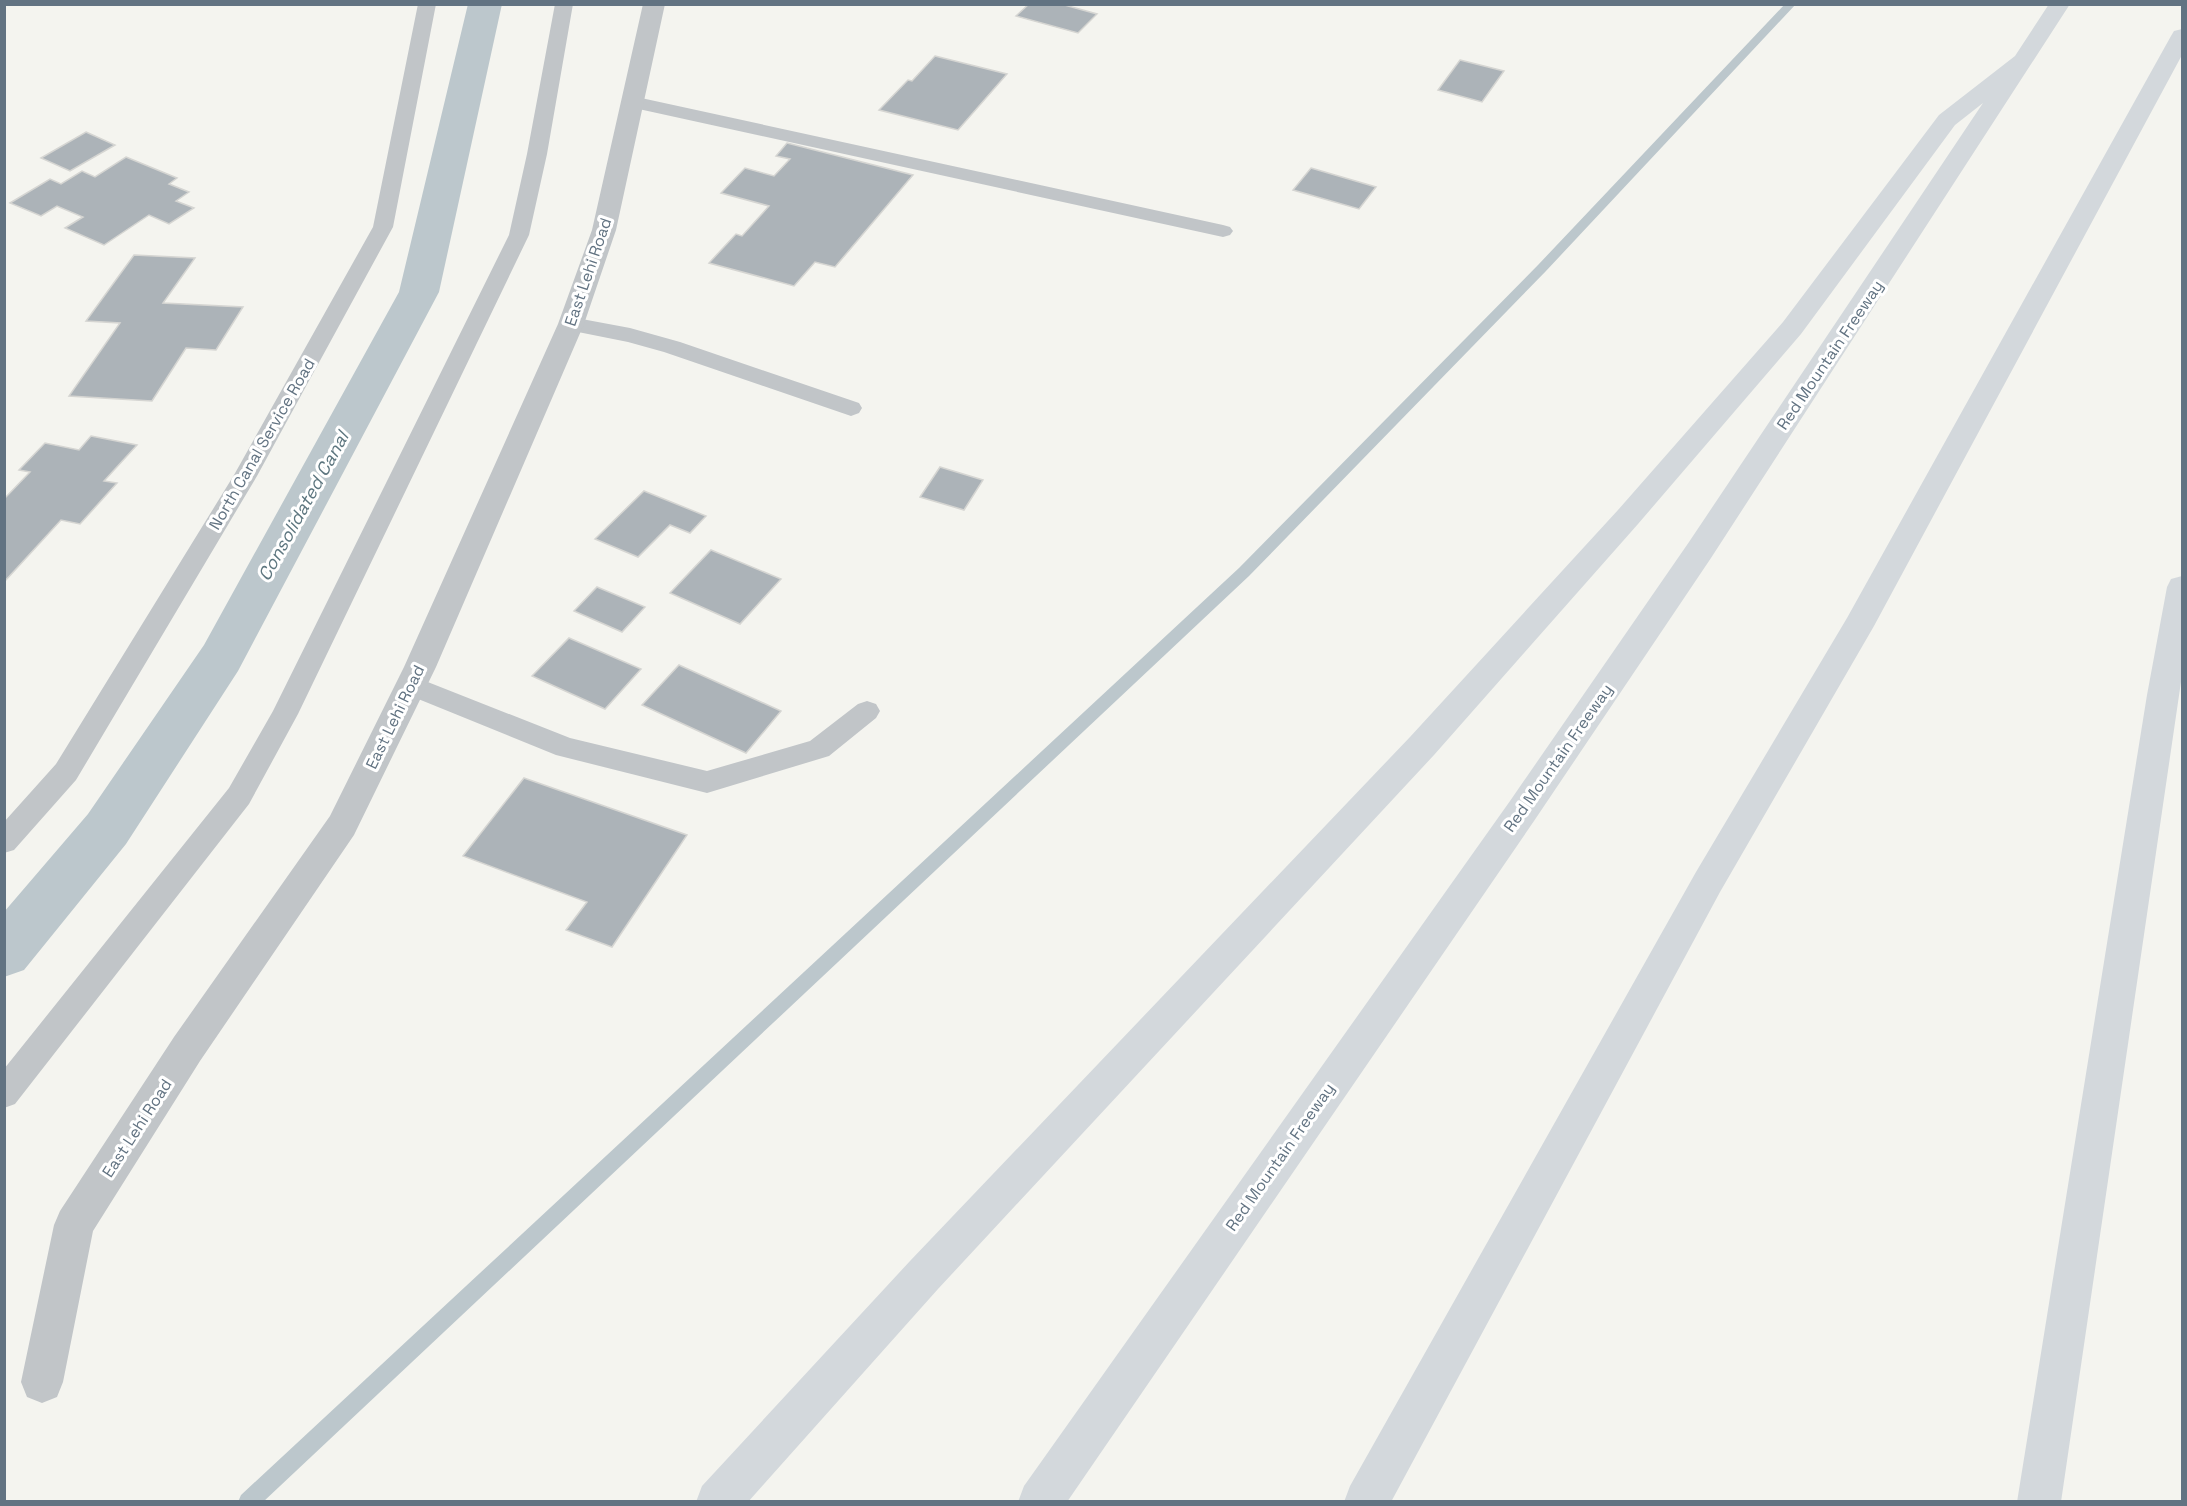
<svg xmlns="http://www.w3.org/2000/svg" width="2187" height="1506" font-family="'Space Grotesk',sans-serif">
<style>
.lines{fill:none;stroke-linecap:round;stroke-linejoin:round}
.stream{fill:#bcc7cc;fill-rule:evenodd}
.canal{fill:#bcc7cc;fill-rule:evenodd}
.building{fill:#acb3b8;stroke:#d5d5d2;stroke-width:1.5}
.service{fill:#c1c5c8;fill-rule:evenodd}
.minor{fill:#c1c5c8;fill-rule:evenodd}
.motorway{fill:#d3d8dc;fill-rule:evenodd}
.labels{text-anchor:middle;dominant-baseline:central;stroke-width:6;stroke-linejoin:round;paint-order:stroke}
.street-label{font-size:16px;fill:#627382;stroke:#fff}
.water-label{font-size:18px;font-style:italic;fill:#5d767f;stroke:#fff}
</style>
<rect width="100%" height="100%" fill="#f4f4ef"/>
<g class="lines">
<!-- stream -->
<path class="stream" d="M1785,4H1796L1546,271L1249,576L263,1502H238L241,1495L1239,568L1538,265Z"/>
<!-- canal -->
<path class="canal" d="M468,4H502L439,292L238,671L126,844L24,970L4,977V912L88,814L204,645L399,292Z"/>
</g>
<!-- building -->
<path class="building" d="M1029,4H1061L1097,14L1078,33L1016,16Z
M935,56L1007,74L958,130L879,110L908,80L912,81Z
M1460,60L1504,71L1482,102L1438,90Z
M86,132L115,145L70,171L41,158Z
M787,143L913,175L835,267L815,262L794,286L709,263L736,234L742,236L769,206L721,193L745,168L774,176L790,159L776,156Z
M126,157L177,178L169,184L189,192L176,201L194,208L169,224L149,215L104,245L65,228L83,217L57,206L41,216L10,203L50,179L61,184L82,171L95,177Z
M1311,168L1376,187L1359,209L1293,190Z
M134,255L195,258L163,303L243,307L216,350L186,348L152,401L69,396L120,323L86,321Z
M91,436L137,445L104,481L117,483L80,524L61,520L4,582V499L30,472L19,470L45,443L79,450Z
M940,467L983,480L964,510L920,497Z
M644,491L706,516L690,533L670,525L638,557L595,539Z
M711,550L781,579L740,624L670,593Z
M597,587L645,607L622,632L574,611Z
M569,638L641,669L605,709L532,676Z
M679,665L781,711L746,753L642,705Z
M524,778L687,835L612,947L566,930L587,902L463,856Z"/>
<g class="lines">
<!-- service -->
<path class="service" d="M418,4H436L393,227L257,476L76,780L14,850L4,853V822L56,764L234,475L373,227Z
M555,4H573L547,154L529,235L298,714L249,804L15,1104L4,1108V1069L229,788L273,711L509,235L527,154Z
M632,96L1223,225L1230,227L1233,231L1230,235L1223,237L625,106L623,102L625,98Z
M571,317L630,328L680,342L859,403L862,408L859,413L851,416L664,352L628,342L563,329L560,324L563,319Z
M410,675L570,738L707,771L810,741L858,704L867,701L876,704L880,711L876,718L829,756L707,793L556,755L401,692L397,685L401,678Z"/>
<!-- minor -->
<path class="minor" d="M643,4H665L616,230L584,324L436,667L354,835L200,1061L93,1231L63,1382L57,1397L42,1403L27,1397L21,1382L54,1225L60,1211L174,1037L330,816L404,667L558,324L592,230Z"/>
<!-- motorway -->
<path class="motorway" d="M2049,4H2070L1711,558L1534,821L1067,1502H1018L1024,1486L1510,801L1689,542L1983,103L1955,125L1801,334L1638,524L1434,755L938,1289L748,1502H696L702,1486L910,1261L1410,737L1618,510L1783,322L1939,115L2015,56Z
M2182,29V55L1874,626L1720,892L1391,1502H1344L1350,1486L1696,872L1847,618L2171,36L2174,31Z
M2182,576V675L2061,1502H2017L2147,695L2167,587L2171,579Z"/>
</g>
<g class="labels">
<!-- street labels -->
<g class="street-label">
<text transform="translate(588 272) rotate(-71)">East Lehi Road</text>
<text transform="translate(1830 355) rotate(-56)">Red Mountain Freeway</text>
<text transform="translate(262 444) rotate(-60)">North Canal Service Road</text>
<text transform="translate(395 717) rotate(-64)">East Lehi Road</text>
<text transform="translate(1558 758) rotate(-55)">Red Mountain Freeway</text>
<text transform="translate(137 1128) rotate(-57)">East Lehi Road</text>
<text transform="translate(1280 1157) rotate(-55)">Red Mountain Freeway</text>
</g>
<!-- water labels -->
<g class="water-label">
<text transform="translate(303 506) rotate(-61)">Consolidated Canal</text>
</g>
</g>
<!-- border -->
<rect width="2187" height="1506" fill="none" stroke="#627382" stroke-width="12"/>
</svg>
